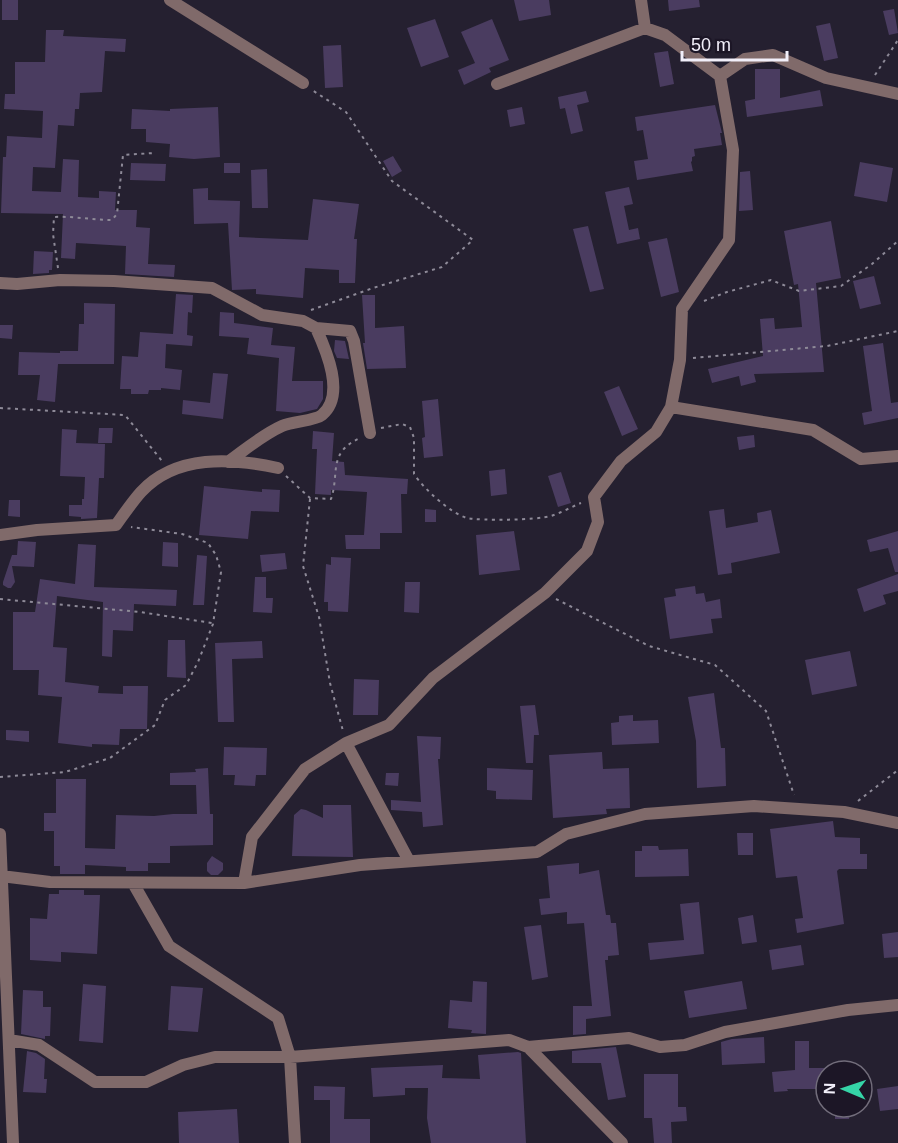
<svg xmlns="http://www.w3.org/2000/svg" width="898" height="1143" font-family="Helvetica,sans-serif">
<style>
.building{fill:#4a3c60}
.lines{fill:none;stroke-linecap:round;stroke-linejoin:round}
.path{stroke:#8e8a98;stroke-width:2;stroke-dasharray:3 4.5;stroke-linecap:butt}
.minor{stroke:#806a6a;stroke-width:12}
</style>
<rect width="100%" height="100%" fill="#252030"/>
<!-- building -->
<path class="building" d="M2,0H18V20H2Z
M514,0H549L551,15L519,21Z
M668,0H699L700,7L669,11Z
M894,9L898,33L889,35L883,11Z
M435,19L449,57L421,67L407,28Z
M492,19L509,60L489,68L491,72L464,85L458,70L475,63L461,32Z
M830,23L838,58L824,61L816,26Z
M46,30H64L63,36L126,39L125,52L105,51L102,92L80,93L79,109H75L74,126L58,125L55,168L33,167L32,191L61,192L63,159L79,160L78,197L99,198V191L116,192L115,210H137L136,227L150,228L148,264L175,265L174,277L125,274L126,246L76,243L75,259L61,258L63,214L1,213L3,157H6L7,136L42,138L43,111L4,109L5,94H15V62H45Z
M341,45L343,87L325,88L323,46Z
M668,51L674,84L660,87L654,53Z
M755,69H780V98L820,90L823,106L747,117L745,101L755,99Z
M586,91L589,102L577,105L583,131L571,134L565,108L560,109L558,97Z
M715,105L722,133H720L722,145L694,149L695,156L692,157V161L691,162L693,171L637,180L634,161L648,159L643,130L637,131L635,117Z
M218,107L220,157L194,159L169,157L170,144L146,142V129H131L132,109L170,111V109Z
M522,107L525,124L510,127L507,110Z
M393,156L402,171L392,177L383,161Z
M860,162L893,168L887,202L854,196Z
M131,163L166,164L165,181L130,180Z
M224,163H240V173H224Z
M267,169L268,208H252L251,170Z
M750,171L753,210L739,211L740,172Z
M629,187L633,204L624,206L629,230L638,228L640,239L617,244L605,192Z
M208,188V200L240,201L239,237L308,240L313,199L359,204L354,239H357L355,283H339V270L305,268L303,298L256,294V289L232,290L228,223L194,224L193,189Z
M831,221L841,278L816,283L824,372L754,374L756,382L741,386L739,376L712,383L708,369L763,356L760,319L774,318L775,329L802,327L798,284L794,285L784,231Z
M588,226L604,289L590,292L573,229Z
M667,238L679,292L661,297L648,242Z
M34,251L53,252L52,270H49V273L33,274Z
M874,276L881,304L860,309L853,281Z
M176,294L193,295L192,313L188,312L187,335L193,336L192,346L166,344L165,368L182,370L180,390L161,388V390H149L148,394H131V389H120L122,356L138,357L140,332L173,334Z
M362,295H375V328L404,326L406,368L367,369L363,343H365Z
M84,303L115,304L114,364H58L55,402L37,400L40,375H18L19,352L60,353V351H78L79,324H84Z
M220,312L234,313V323L273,328L271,345L295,347L292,381H323V399L317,409L300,413L276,411L279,358L247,354L249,338L219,336Z
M0,325H13L12,339L0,338Z
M335,340L345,341L349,359L337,358L334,351Z
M883,343L891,403L898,402V418L864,425L862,413L872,411L863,346Z
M213,373L228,374L223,419L182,414L183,400L210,403Z
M619,386L638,429L622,436L604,392Z
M438,399L443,456L424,458L422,438L425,437L422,401Z
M99,428H113L112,443H98Z
M62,429L77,430L76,443L105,444L104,478H99L97,518L81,519V517L69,516V505H82V499H84L85,477L60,476Z
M313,431L334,433L332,461L344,462L345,475L408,479L407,494H401L402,533H380V549H346L345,535H364L367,492L331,490V495L315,494L317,449H312Z
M754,435L755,447L739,450L737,437Z
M505,469L507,494L491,496L489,471Z
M561,472L571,503L558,507L548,476Z
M204,486L262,492V489L280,490L279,512L251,511L248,539L199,535Z
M9,500H20V517L8,516Z
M425,509L436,510V522H425Z
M724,509L726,528L758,522L757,513L771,510L780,553L731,563L732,573L718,575L709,511Z
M514,531L520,570L479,575L476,535Z
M898,531V572H895L888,548L870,552L867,540Z
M18,541L36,542L34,567L12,566L15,582L11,588H8L3,585V582L12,555H17Z
M163,542L178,543V567L162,566Z
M78,544L96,545L94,587L177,590L176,606L134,604L133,631L113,630L112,657L102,656L103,602L57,596L53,647L67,648L65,682L99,686L98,693L123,694V686H148L147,729H120L119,745L92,744V747L58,743L62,697L38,695L39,670H13V612H35L40,579L75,584Z
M285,553L287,569L262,572L260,555Z
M197,555L207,556L204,605H193Z
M331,557L351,558L348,612L328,611V602H324L326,564L331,565Z
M898,574V591L883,595L886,604L864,612L857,589Z
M255,577H266V598H273L272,613L253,612Z
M405,582H420L419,613L404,612Z
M695,586L696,594L704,593L706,602L720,599L722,618L711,619L713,633L670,639L664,598L676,596L675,589Z
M168,640H185L186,678L167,677Z
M262,641L263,658L232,659L234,722H218L215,643Z
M850,651L857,686L812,695L805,660Z
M354,679L379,680L378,715H353Z
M714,693L721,748H725L726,786L697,788L696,741L688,697Z
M535,705L539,735H534L533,763H526L520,706Z
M633,715V721L658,720L659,743L612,745L611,723L619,722V716Z
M6,730L29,731V742L6,740Z
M417,736L441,737L440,759H438L443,825L423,827L422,812L391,810V800L421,802Z
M224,747L267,748L266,775H256L255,786L234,785L235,775H223Z
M602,752L603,769L629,768L630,808L606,809L607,814L553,818L549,755Z
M208,768L210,814H213V845L170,846V863H148V871H126V867L85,865V874H60V866H54V831H44V813H56V779H86L85,848L115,849L116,815L154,816L173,814H197L196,785H170V773L196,772L195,769Z
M487,768L533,770L532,800L496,799V791L487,790Z
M386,773H399L398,786L385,785Z
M323,805H351L353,857L292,856L294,815L301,809L306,810L323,818Z
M833,821L835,837L860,838V854H867V869H839L837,871L844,924L797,933L795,919L803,918L797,876L776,878L770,829Z
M737,833H753V855H738Z
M642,846H658L659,850L688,849L689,876L635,877V851H642Z
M212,856L223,863V870L218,875H211L207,871V863Z
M579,863V874L599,870L606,915H610L611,923H616L619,955L608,956V960H605L611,1016L586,1019V1034L573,1035V1006H592L584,923L567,924V912L541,915L539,899L550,898L547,866Z
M59,890H84V895H100L97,954L61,952V962L30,960V918L47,919L49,894H59Z
M699,902L704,954L650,960L648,943L684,940L680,904Z
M753,915L757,942L742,944L738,918Z
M541,925L548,977L532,980L524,927Z
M898,932V957L884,958L882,934Z
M801,945L804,965L772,970L769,950Z
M473,981L487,982L486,1034L471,1033L472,1030L448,1028L450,1000L472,1002Z
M742,981L747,1009L689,1018L684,991Z
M83,984L106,986L103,1043L79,1041Z
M171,986L203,988L198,1032L168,1030Z
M23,990L43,991V1007H51L50,1036H45V1039L21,1034Z
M764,1037L765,1063L722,1065L721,1042L732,1039Z
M795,1041H809V1068H826V1089H787L788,1091L774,1092L772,1072L795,1070Z
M616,1047L626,1097L608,1100L601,1063H572V1051Z
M27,1051L36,1053L45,1059L44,1079H47L46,1093L23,1092Z
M518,1052L521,1053L526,1143H431L427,1118L428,1088H405V1095L373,1097L371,1068L443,1065L442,1078L480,1079L478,1055Z
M644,1074H678V1107H686L687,1121L671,1122L672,1143H654L652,1118H644Z
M314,1086L345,1087L344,1119H370V1143H330V1100H314Z
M898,1086V1109L880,1111L877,1089Z
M835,1107H850L849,1119H835Z
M237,1109L239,1143H179L178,1112Z"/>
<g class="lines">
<!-- path -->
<path class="path" d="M875,75L898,40
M58,268L53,234L54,217C74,216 92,220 112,220L117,214L123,155L154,153
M704,301L727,292L771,280L799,291L841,286L872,264L898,241
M311,310L373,288L442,267L473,240L392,181L346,112L312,90
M693,358L827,346L898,331
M0,408L125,415L162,461
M381,428L402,424L410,427L414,438V474C424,489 450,513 467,518C481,521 538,520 551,516C561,513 571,507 581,503
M286,476L310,498L331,499C340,473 327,453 360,438
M310,499L303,566L319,617L330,683L343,731
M0,599L140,612L212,623
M556,599L649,646L715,665L766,711L794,795
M0,777L65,772L110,758L155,725L165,700L186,685L198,662L213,624L221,572L216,555L208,543L182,534L131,527
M858,801L898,770"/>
<!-- minor -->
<path class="minor" d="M170,0L303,83
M641,0L645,28
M720,76L745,59L773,55L826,78L898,94
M0,283L17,284L60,280L114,281L212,288L262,315L303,321L316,328L350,331L354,341L370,433
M671,407L813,430L861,459L898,456
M228,462C246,449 262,435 282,426C293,421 315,421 322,415C346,395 326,350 316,328
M0,535L37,530L116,525C124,514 132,502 141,492C176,454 232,458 278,468
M346,743L409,861
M0,834L13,1143
M1,876L50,882L244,883L360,865L537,852L566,834L645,814L754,806L844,812L898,823
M133,883L169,946L278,1018L290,1057L295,1143
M244,883L252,837L305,769L346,743L389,725L433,678L545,593L587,551L598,522L594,497L621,461L656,432L671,407L680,360L682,309L729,240L733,150L720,76L665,35L645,28L497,84
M9,1040L39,1045L95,1082H146L183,1065L215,1057H290L509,1040L528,1047L629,1038L660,1047L685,1045L725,1032L848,1010L898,1005
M528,1047L622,1143"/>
</g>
<!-- north arrow -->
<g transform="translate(844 1089) rotate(272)"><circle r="28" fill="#1c1626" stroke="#726d7b" stroke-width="1.5"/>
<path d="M0-4.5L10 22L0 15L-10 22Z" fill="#35d4a7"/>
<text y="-9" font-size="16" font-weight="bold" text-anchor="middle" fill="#f2effa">N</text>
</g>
<!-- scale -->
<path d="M682 51v9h105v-9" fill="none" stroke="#f2effa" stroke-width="3"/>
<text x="691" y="51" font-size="18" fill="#f2effa" stroke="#1c1626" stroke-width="4.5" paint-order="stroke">50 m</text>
</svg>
